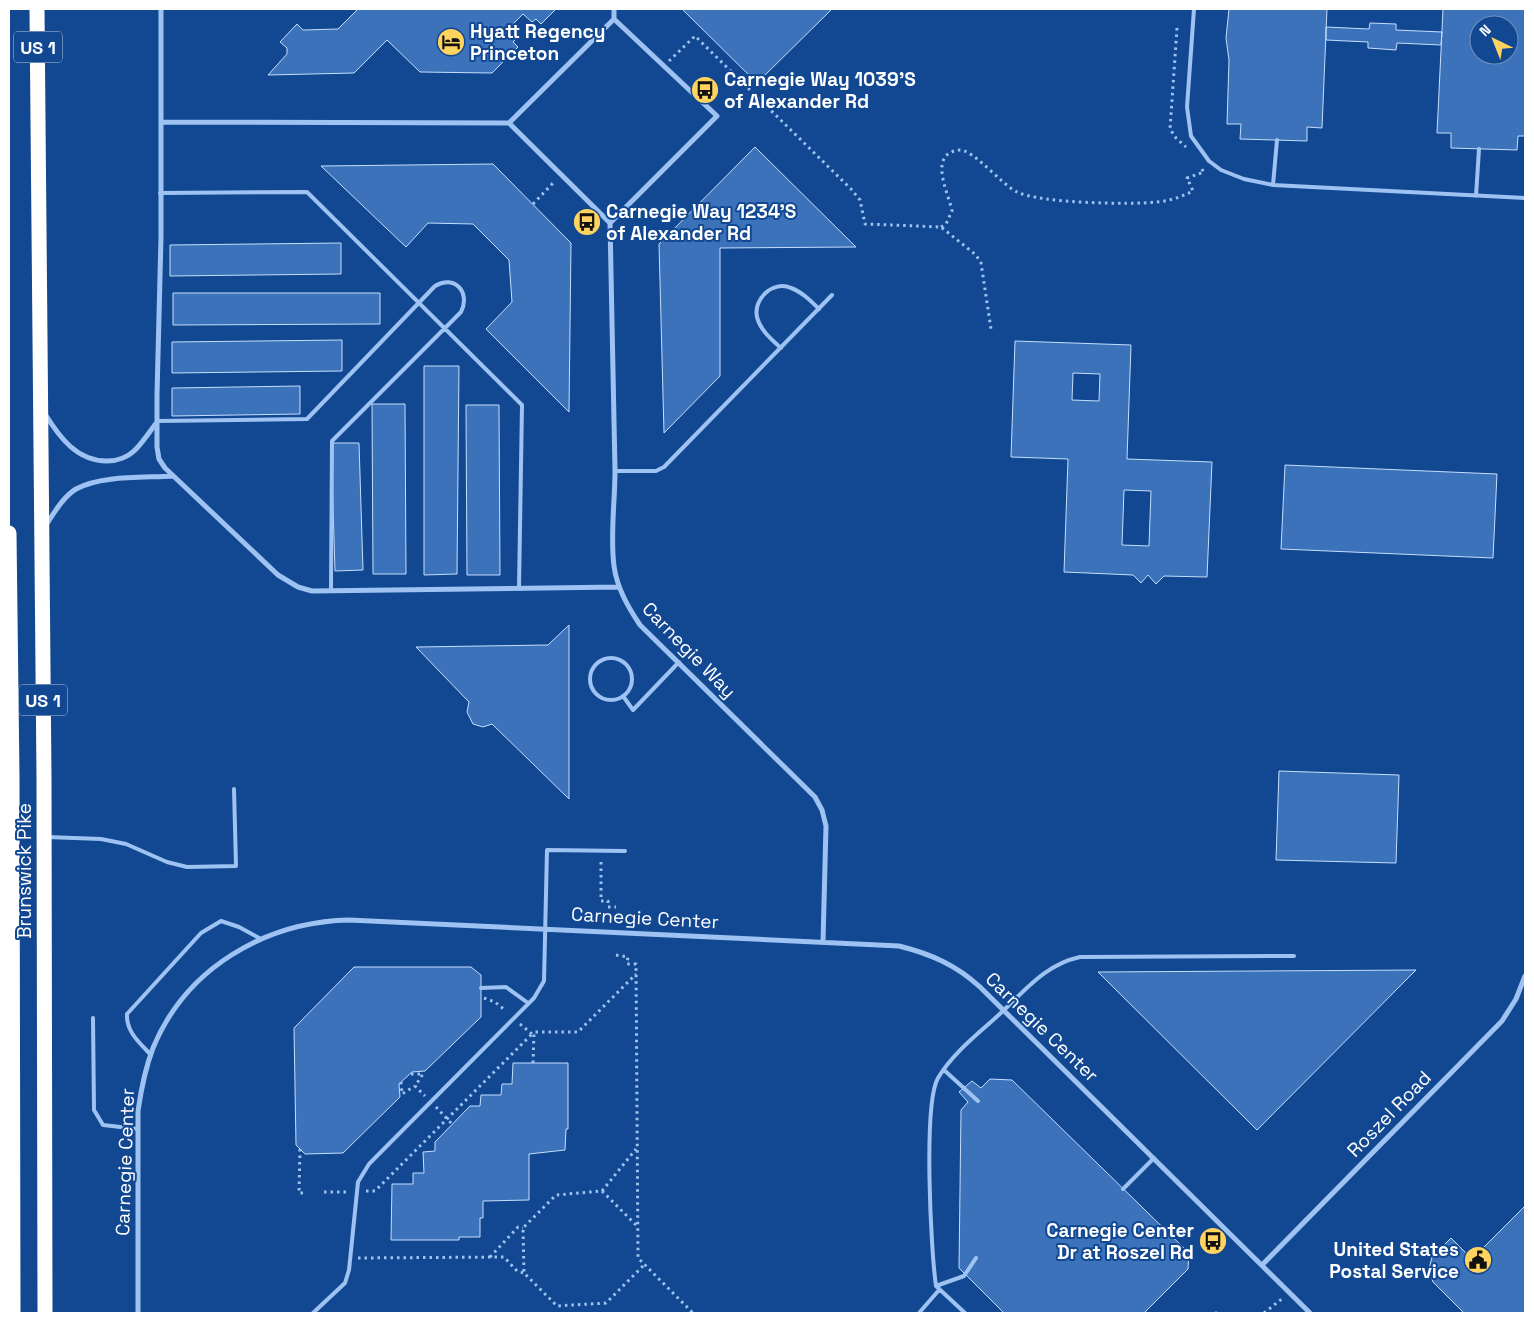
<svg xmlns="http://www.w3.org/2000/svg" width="1534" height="1322" font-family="'Space Grotesk',sans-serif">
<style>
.building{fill:#3b72ba;stroke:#c6defd;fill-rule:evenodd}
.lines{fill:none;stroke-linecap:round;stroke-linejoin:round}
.path{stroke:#9ec3f2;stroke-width:3;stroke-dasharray:2.5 4;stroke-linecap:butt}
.lane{stroke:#9ec3f2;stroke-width:4}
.street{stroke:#9ec3f2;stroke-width:5}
.highway{stroke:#fff;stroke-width:15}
.labels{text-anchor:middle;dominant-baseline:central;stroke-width:4;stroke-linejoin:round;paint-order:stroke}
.shield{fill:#124891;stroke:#b8c8de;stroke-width:1}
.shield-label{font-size:18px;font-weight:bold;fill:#fff}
.poi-label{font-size:19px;font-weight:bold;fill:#fff;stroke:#124891;text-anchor:start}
.street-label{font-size:19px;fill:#fff;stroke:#124891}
</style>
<rect width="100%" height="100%" fill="#124891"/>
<!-- building -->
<path class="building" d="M358,9H556L541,24L536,19L532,22L523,14L508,29L517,38L513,42L518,47L492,73L420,72L387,40L354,73L268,75L287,54V48L280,42L297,24L303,30L338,29Z
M682,9H832L757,83Z
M1229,9H1327L1322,128L1307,127V141L1240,139L1241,124H1227L1229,60L1226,38Z
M1443,9H1525V136H1518L1517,150L1451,148V133H1437ZM1479,25H1509V55H1479Z
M1370,23L1396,24V30L1442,32L1441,45L1397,43L1396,50L1368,48V42L1326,40V27L1369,29Z
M755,147L856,247L720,248V376L664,433L659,244Z
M493,164L571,243L569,412L486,329L512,302L509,260L473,224L428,223L406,247L321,166Z
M341,243V274L170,276V245Z
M173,293H380V324L173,325Z
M342,340V371L172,373V342Z
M1015,341L1131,345L1127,459L1212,462L1207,577L1164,576L1156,584L1148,575L1141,583L1133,575L1064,572L1068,459L1011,457ZM1073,373L1100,374L1099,401L1072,400ZM1124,490L1151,491L1149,546L1122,545Z
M424,366H459L457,574L424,575Z
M300,386V414L172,416V388Z
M372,404H405L406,574H373Z
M466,405H499L500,575H467Z
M331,443H359L363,570L335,571Z
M1285,465L1497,474L1493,558L1281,549Z
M569,625V799L492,724L483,727L473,724L467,712L469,702L416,647L548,645Z
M1279,771L1399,775L1396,863L1276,860Z
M354,967H471L481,975V1017L425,1071L412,1072L399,1084L400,1097L343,1153L305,1154L296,1145L294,1028Z
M1416,970L1257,1130L1098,972Z
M513,1063H568V1129H566L565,1150L529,1154V1200L483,1201V1218H480V1237H459V1240H391L392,1184H413V1173H424L423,1152L435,1151V1142L470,1106H480L481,1095H501L502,1084H512Z
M990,1079L1012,1080L1189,1253L1188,1269L1144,1313H1004L959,1268L961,1110L968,1102L959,1092L972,1081L981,1088Z
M1525,1206V1313H1464L1433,1282L1429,1269L1432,1257L1451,1238L1472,1259Z"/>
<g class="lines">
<!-- path -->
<path class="path" d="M1177,28L1170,129L1176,138L1186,147
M669,61L695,36L851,189L860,200L865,224L941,227L976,255L981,263L991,329
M533,204L555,181
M941,227L946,224L952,211C949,194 927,154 959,150C972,148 1002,185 1017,192C1039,203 1129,205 1157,202C1169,201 1181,197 1193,191L1187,178L1204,172L1201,168
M601,862V901H608V907H616
M616,955L628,957L627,964H636L638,1258L693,1313
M484,998L495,1002L506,1011
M520,1024L532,1034
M533,1063L534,1032H578L636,974
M411,1074H423L415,1086L425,1096
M401,1082L402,1094L415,1086
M436,1107L452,1124
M300,1149L299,1193H306
M366,1191H375L534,1032
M602,1191L636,1149
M324,1192H347
M636,1225L602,1191L556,1195L523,1228L524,1273L557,1306L606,1303L644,1265
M490,1257L518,1227L523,1228
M358,1258L504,1257L517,1271L524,1273
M1215,1313H1217
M1264,1313L1283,1298"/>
<!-- lane -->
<path class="lane" d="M1194,9L1187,107L1191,136L1209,161L1221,170L1244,179L1273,185L1525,198
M1273,185L1277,140
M160,193L307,192L522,405L519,588
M1476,196L1479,149
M781,348C772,340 760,330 757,317C753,299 773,280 791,288C802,292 811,301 819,309
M157,421L307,419L435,286C454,274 471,292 461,312L332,441L331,591
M615,471H656L664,467L832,295
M590 679a21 21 0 1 1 42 0a21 21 0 1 1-42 0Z
M623,696L633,710L679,662
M47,837L101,839L126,844L167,862L187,867L236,866L234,789
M481,988L506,987L528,1003
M93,1018L94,1110L103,1125L138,1129
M151,1055C140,1043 126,1032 127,1014L201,933L221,921L239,927L261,939
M944,1070L978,1101
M1123,1189L1154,1158
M936,1286L964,1276L976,1258
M313,1313L345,1283L349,1270L358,1182L369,1164L534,998L544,981L547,850L625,851
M919,1313L939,1290
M965,1313L936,1286C931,1252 923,1104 938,1078C954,1051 981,1032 1004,1010C1027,988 1047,964 1080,957L1294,956"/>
<!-- street -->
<path class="street" d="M161,9V237L157,395V447L159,459L165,468L278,575L298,587L312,591L619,587
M161,122L509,123
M610,223C612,305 614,388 615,471C615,502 610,535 614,566C617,588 628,607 640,625L815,797L822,810L826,826L823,942
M610,223L509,123L614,19V9
M610,223L717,116L614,19
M45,414C60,438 77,461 107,461C117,461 128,457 135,450C143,442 150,431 157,422
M46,525C54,513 63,497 76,489C101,475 145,478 173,476
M1262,1265L1502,1021L1516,999L1525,976
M138,1313V1111C141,1090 145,1069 153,1048C186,968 265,922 349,920L899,946C931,954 956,965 980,987L1310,1313"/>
<!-- highway -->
<path class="highway" d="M37,9L44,778L45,1313
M9,533L12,778L13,1313"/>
</g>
<!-- icons -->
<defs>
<symbol id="hotel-disc" viewBox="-11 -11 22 22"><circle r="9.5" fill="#ffd35f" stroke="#124891"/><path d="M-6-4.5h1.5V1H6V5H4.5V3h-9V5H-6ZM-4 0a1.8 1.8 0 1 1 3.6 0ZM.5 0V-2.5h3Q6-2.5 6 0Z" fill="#111"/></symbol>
<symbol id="bus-disc" viewBox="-11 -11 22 22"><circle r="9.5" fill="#ffd35f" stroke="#124891"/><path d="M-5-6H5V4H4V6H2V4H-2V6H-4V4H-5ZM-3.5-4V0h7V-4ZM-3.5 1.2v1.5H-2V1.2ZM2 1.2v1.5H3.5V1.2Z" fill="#111"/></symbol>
<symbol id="civic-disc" viewBox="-11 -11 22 22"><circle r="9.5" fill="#ffd35f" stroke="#124891"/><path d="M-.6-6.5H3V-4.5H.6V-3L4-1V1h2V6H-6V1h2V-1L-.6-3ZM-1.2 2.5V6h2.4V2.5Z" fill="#111"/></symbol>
</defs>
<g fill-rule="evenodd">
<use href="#hotel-disc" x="435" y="26" width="32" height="32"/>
<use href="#bus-disc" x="689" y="74" width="32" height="32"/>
<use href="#bus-disc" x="571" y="206" width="32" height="32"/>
<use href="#bus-disc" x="1197" y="1225" width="32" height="32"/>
<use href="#civic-disc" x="1462" y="1244" width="32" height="32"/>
</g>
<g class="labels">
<!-- shield labels -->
<g class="shield">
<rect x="14" y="31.5" width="48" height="31" rx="4"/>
<rect x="19" y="684.5" width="48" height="31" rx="4"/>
</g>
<g class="shield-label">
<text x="38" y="47">US 1</text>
<text x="43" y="700">US 1</text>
</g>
<!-- poi labels -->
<g class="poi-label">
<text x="470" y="31">Hyatt Regency<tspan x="470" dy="22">Princeton</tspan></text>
<text x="724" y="79">Carnegie Way 1039'S<tspan x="724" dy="22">of Alexander Rd</tspan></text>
<text x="606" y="211">Carnegie Way 1234'S<tspan x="606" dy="22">of Alexander Rd</tspan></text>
<text x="1194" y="1230" text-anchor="end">Carnegie Center<tspan x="1194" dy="22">Dr at Roszel Rd</tspan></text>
<text x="1459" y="1249" text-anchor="end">United States<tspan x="1459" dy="22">Postal Service</tspan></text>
</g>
<!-- street labels -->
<g class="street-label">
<text transform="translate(689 650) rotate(46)">Carnegie Way</text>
<text transform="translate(24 871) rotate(-90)">Brunswick Pike</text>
<text transform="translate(645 918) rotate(3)">Carnegie Center</text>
<text transform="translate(1042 1027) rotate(44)">Carnegie Center</text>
<text transform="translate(1389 1114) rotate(-46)">Roszel Road</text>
<text transform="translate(125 1162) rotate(-88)">Carnegie Center</text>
</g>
</g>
<!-- border -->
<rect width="1534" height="1322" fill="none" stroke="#ffffff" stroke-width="20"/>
<!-- north arrow -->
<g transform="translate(1494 40) rotate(317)"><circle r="24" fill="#124891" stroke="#7191bd"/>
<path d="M0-4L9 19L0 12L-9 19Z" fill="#ffd35f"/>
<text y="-8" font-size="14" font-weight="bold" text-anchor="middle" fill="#ffffff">N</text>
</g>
</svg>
